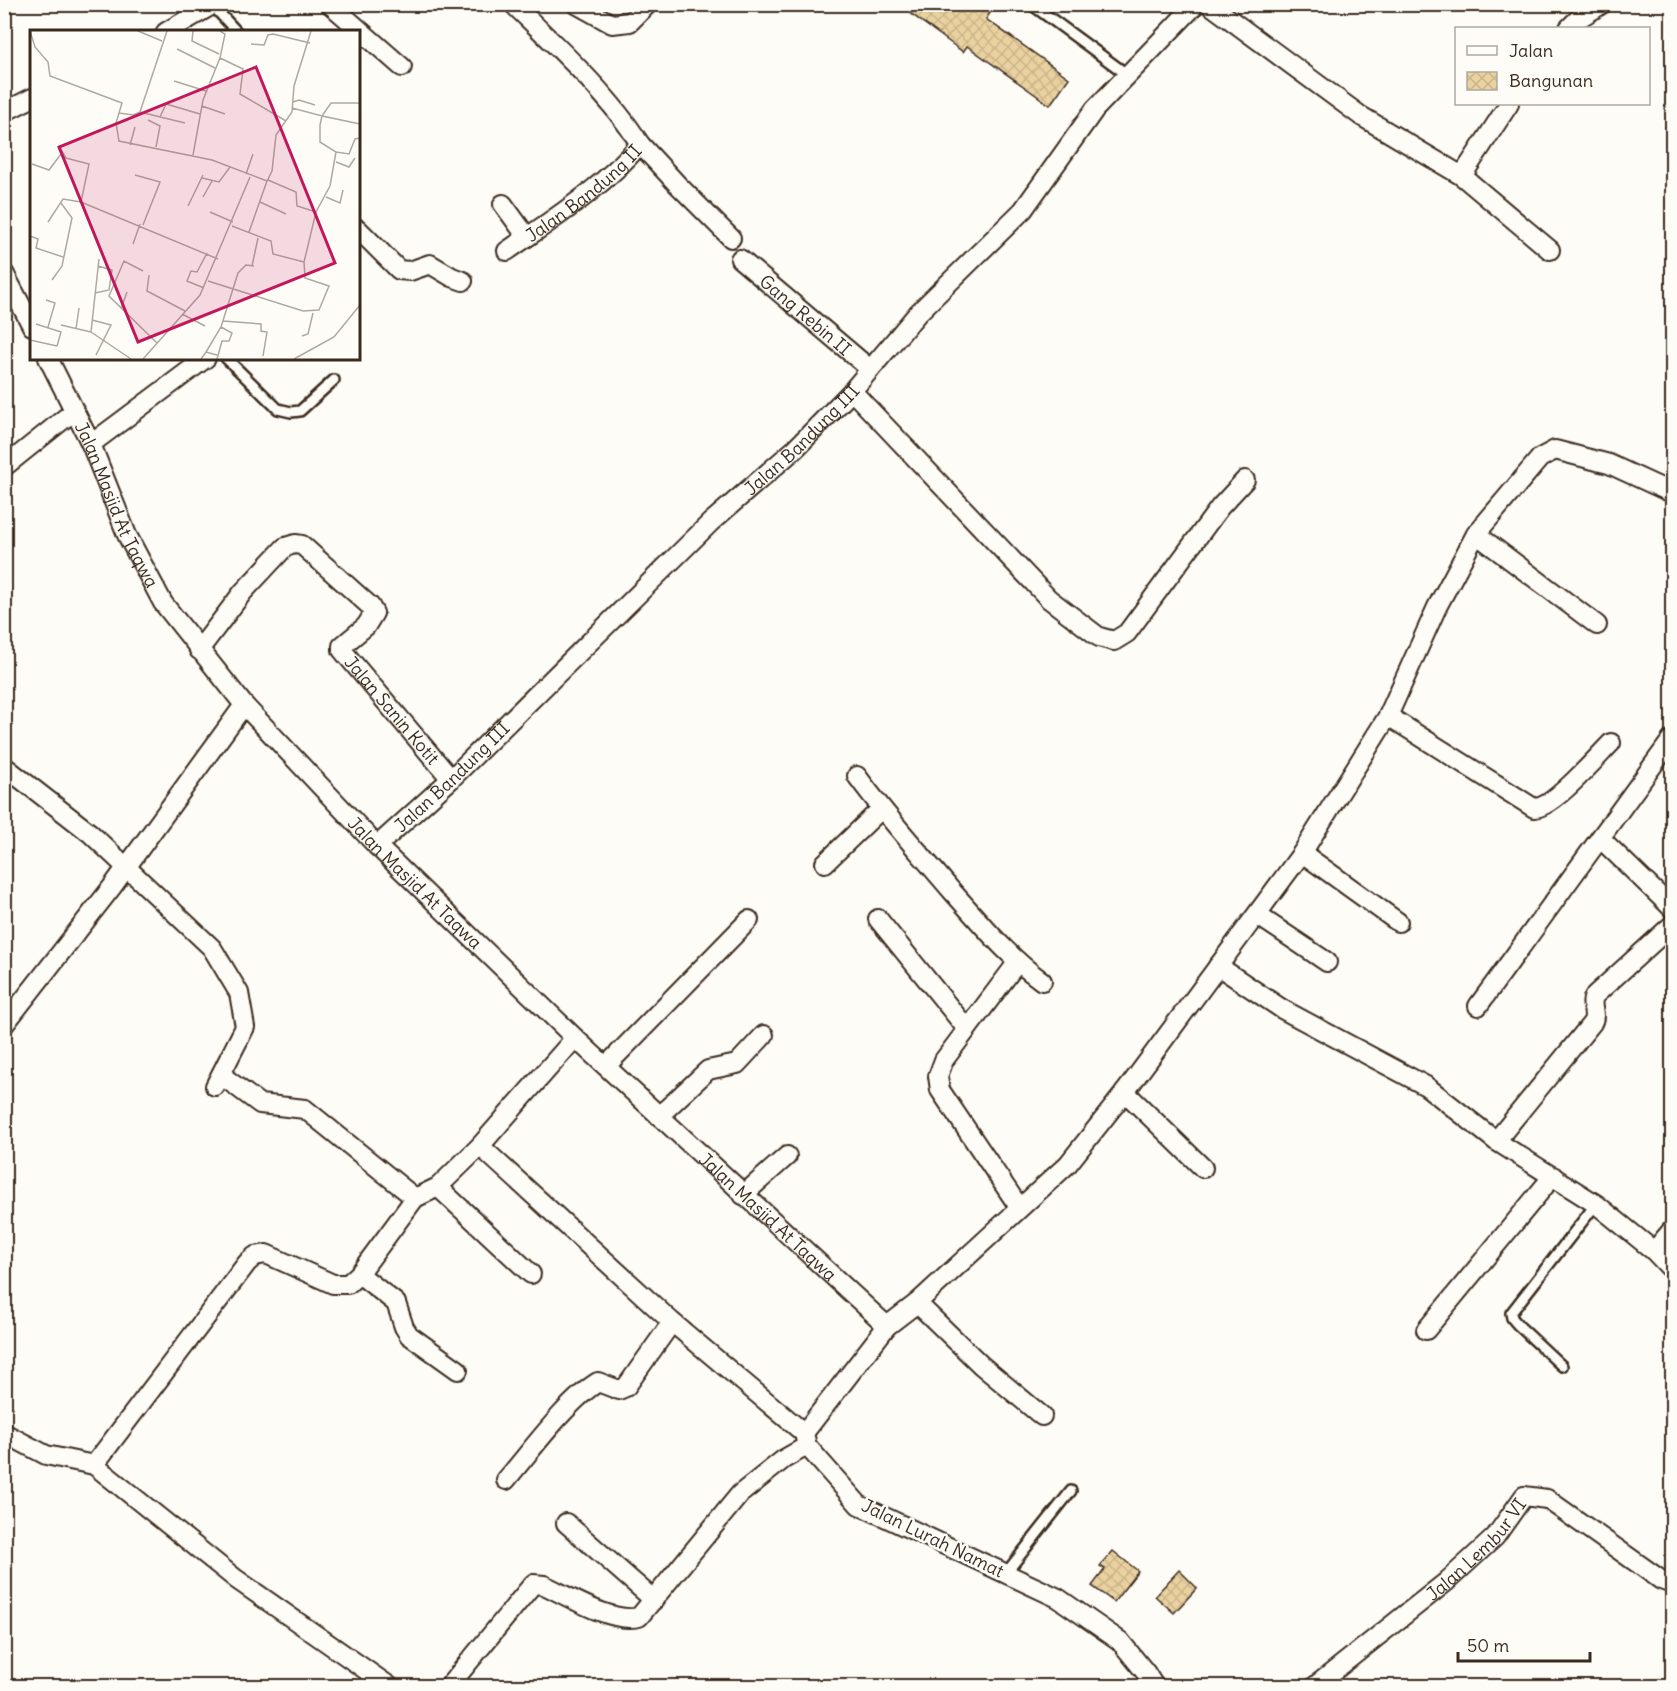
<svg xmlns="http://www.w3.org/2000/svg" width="1677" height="1691" font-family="Delius,sans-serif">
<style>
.building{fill:url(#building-cross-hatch);stroke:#3b2a1e;stroke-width:1.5}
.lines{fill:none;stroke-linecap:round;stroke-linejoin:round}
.service-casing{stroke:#3b2a1e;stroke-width:14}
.minor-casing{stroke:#3b2a1e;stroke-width:22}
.service{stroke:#fdfcf7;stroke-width:9}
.minor{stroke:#fdfcf7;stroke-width:18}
.labels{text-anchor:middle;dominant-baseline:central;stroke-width:5;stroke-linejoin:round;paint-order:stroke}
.street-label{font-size:18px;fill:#3b2a1e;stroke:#fdfcf7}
.inset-road{fill:none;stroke:#afa8a0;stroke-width:1.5}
.view{fill:#c2185b;fill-opacity:0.15;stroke:#c2185b;stroke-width:3}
.inset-edge{fill:none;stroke:#3b2a1e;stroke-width:3}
</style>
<defs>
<pattern id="building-cross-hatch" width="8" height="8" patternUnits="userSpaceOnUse" patternTransform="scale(1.5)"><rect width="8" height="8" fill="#ead2a0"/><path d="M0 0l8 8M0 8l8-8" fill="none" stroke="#cab489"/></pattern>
</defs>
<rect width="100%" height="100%" fill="#fdfcf7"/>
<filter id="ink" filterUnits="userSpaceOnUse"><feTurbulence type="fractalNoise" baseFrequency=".0167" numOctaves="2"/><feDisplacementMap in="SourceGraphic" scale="12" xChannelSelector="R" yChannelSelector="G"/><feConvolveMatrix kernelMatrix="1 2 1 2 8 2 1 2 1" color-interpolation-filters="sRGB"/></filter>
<g filter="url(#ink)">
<!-- building -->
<path class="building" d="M916,4H978L990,13L986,19L1069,78L1050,105L967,46L963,52L910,13Z
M1113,1551L1138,1571L1114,1602L1092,1586L1105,1569L1100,1566Z
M1179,1570L1197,1588L1174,1613L1155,1596Z"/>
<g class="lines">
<defs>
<path id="service" d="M1031,4L1129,76
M212,5L237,32
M226,358L278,409L291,412L300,411L334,380
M1562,1366L1518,1325L1512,1318L1511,1313L1596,1204
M1006,1573L1071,1491"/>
<g id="minor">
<path d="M330,4L402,67"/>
<path d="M576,4L612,24L630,22L648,4"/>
<path d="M1209,4L1361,116L1462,176L1509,104"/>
<path d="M1569,28L1578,19L1602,4"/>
<path d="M166,32L214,4"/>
<path d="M4,112L32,98"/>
<path d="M640,144L678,185L731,238"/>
<path d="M1462,176L1550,250"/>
<path d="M503,204L527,237"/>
<path d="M358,229L399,270L410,271L430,264L452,277L463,281"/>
<path id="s1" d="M507,251C553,219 604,187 640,144C609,94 555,45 513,4"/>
<path id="s2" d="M740,259L870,369"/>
<path d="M4,273L32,326"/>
<path id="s3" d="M48,358L91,444L127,535L163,603L244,705L377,846L575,1038L887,1326"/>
<path d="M852,391L1049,599L1099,637L1114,641L1127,633L1220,507L1245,480"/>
<path d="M91,444L206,358"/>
<path d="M4,467L74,411"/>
<path d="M1476,534L1597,625"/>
<path id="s4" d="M199,650L243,592L285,547L295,544L302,545L370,606L374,613L366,626L342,646V650L451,779"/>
<path d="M1388,716L1534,808C1552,809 1596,758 1611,743"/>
<path d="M4,766L90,833L212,948L239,993L245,1027L215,1086"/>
<path d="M857,776C886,816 919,852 951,890C980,922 1006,955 1042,981"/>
<path d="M1600,838L1672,908"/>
<path id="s5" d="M377,846L451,779L711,522L795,449L852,391L918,313L1023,210L1095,109L1196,4"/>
<path d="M1302,853L1398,922"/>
<path d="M825,863L881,809"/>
<path d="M1257,915L1327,962"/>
<path d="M878,919L967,1029"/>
<path d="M1017,963L944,1060L938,1076L940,1090L1019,1207"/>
<path d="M1218,966L1282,1009L1426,1086L1496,1141L1596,1204L1654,1251L1672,1270"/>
<path d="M1478,1006L1672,739"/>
<path d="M4,1025L112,887L244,705"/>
<path d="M606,1066L749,920"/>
<path d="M221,1075L260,1104L305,1109L415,1198"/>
<path d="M1125,1092L1203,1168"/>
<path d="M659,1116L708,1070L737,1064L764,1035"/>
<path d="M1496,1141L1592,1023C1598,1013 1588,1005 1595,995L1672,925"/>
<path d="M480,1146L672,1322L804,1433"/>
<path d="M438,1187L531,1274"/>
<path d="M743,1195L787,1156"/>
<path d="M1654,1251L1672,1230"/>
<path d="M359,1274L396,1303L404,1327L409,1335L458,1370"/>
<path d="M917,1303L981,1365L1042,1416"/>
<path d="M1426,1330L1553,1176"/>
<path d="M4,1433L46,1455L94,1465L236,1579L389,1686"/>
<path d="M94,1465L247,1263L255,1256L266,1254L333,1284H348L359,1274L415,1198L438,1187L480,1146L575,1038"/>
<path d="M506,1480C531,1451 567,1401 598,1382L619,1390L626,1387L672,1322"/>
<path d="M566,1523L654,1600"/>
<path d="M449,1686L533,1584L544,1585C568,1596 613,1624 639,1617L740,1494L784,1459L807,1446"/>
<path d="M1154,1686L1146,1673L1120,1641L1058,1598L859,1505L807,1446L804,1433L887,1326L917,1303L1068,1164L1125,1092L1302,853L1388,716L1437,607L1476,534L1540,458L1555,450L1609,464L1672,493"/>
<path id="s6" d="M1315,1686L1446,1582L1495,1537L1524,1496L1547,1499L1661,1580L1672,1584"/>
</g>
</defs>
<!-- service casing -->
<use href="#service" class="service-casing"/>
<!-- minor casing -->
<use href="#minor" class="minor-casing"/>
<!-- service -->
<use href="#service" class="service"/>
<!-- minor -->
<use href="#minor" class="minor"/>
</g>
</g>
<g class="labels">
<!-- street labels -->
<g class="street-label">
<text stroke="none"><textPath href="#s1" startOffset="96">Jalan Bandung II</textPath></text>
<text stroke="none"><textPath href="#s2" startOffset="86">Gang Rebin II</textPath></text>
<text stroke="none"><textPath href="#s5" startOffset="588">Jalan Bandung III</textPath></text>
<text stroke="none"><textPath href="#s3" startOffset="162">Jalan Masjid At Taqwa</textPath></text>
<text stroke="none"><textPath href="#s4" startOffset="380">Jalan Sanin Kotit</textPath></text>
<text stroke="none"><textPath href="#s5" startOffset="102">Jalan Bandung III</textPath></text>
<text stroke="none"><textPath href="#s3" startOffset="648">Jalan Masjid At Taqwa</textPath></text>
<text stroke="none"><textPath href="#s3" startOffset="1134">Jalan Masjid At Taqwa</textPath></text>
<text transform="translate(933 1538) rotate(26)">Jalan Lurah Namat</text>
<text stroke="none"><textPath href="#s6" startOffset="212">Jalan Lembur VI</textPath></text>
</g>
</g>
<!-- overview -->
<g transform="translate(30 30)">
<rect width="330" height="330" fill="#fdfcf7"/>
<path class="inset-road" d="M0,1L5,17L18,32L20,46L92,73L86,93L89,111L182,130L237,151L242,141L246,105L262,82L264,56L281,1M108,1L132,11M163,1L162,11L189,24M190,1L195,4L190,28L213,39L210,64L256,91M221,14L234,15L238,5L243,4L280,13M147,19L185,38M144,51L176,61M263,72L269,70L285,75M172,76L195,84M262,78L292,86L301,73H330M110,82L155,93M89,83L103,85L110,82L137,1M130,87L136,74L170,84M118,90L130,96L126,117M100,115L105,97M30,118L36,128L59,134L51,172M306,122L319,124L325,109L330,108M163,125L173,70L190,28M306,132L319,137L325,128M2,134L19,140L31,124M216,144L223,124M105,145L130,152L113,195M172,148L189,152L200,137M238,150L266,162L267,176L286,182M173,167L182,151M296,167L310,173L313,160M230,172L256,184M158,176L173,145M180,182L203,192M18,192L33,169L51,172L188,229M202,196L241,211L243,224L274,232M219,202L237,151M0,206L8,209L6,218L33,227M103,214L110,194M69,229L61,302L101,329M222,236L228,208M113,241L94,231L79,266L127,313M119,245L117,261L155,281M22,250L32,236L42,188L31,173M178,251L273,281L289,280L299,256L275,248L274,232L286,182L300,156L306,122L290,112V95L292,86L330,94M174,258L157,251L161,241L167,242L177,223M65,263L79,260L82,240L68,236M16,270L25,273L18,297M91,279L97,262M152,284L175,296M62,290L81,295L66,325M193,291L231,294V301L237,302L233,326M6,294L31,302L27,316M31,295L61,302M46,299L49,278M272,306L278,304L283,283M0,310L27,316M176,322L191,297L208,243L216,235L224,236M113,329L170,265L220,147M171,329L176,322L187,325M187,329L192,311H199L202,303L191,297M264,329L304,307L330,275"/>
<path class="view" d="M226,37L305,233L108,312L29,117Z"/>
<rect width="330" height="330" class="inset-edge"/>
</g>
<!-- margin -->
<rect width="1677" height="1691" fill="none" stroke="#fdfcf7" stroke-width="24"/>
<rect x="12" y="12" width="1653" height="1667" fill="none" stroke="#3b2a1e" stroke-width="2" filter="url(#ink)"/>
<!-- legend -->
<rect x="1455" y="27" width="195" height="78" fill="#fdfcf7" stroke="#afa8a0" stroke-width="1.5"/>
<rect x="1467" y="46" width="30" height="9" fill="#fdfcf7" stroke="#afa8a0" stroke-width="1.5"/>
<text x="1509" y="57" font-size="18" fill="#3b2a1e">Jalan</text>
<rect x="1467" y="72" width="30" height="18" fill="url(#building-cross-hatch)" stroke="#afa8a0" stroke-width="1.5"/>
<text x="1509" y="87" font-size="18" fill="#3b2a1e">Bangunan</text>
<!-- scale -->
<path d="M1458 1652v9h132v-9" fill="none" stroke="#3b2a1e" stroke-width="3"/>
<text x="1467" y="1652" font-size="18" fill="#3b2a1e" stroke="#fdfcf7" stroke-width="4.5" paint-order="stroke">50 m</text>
</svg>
